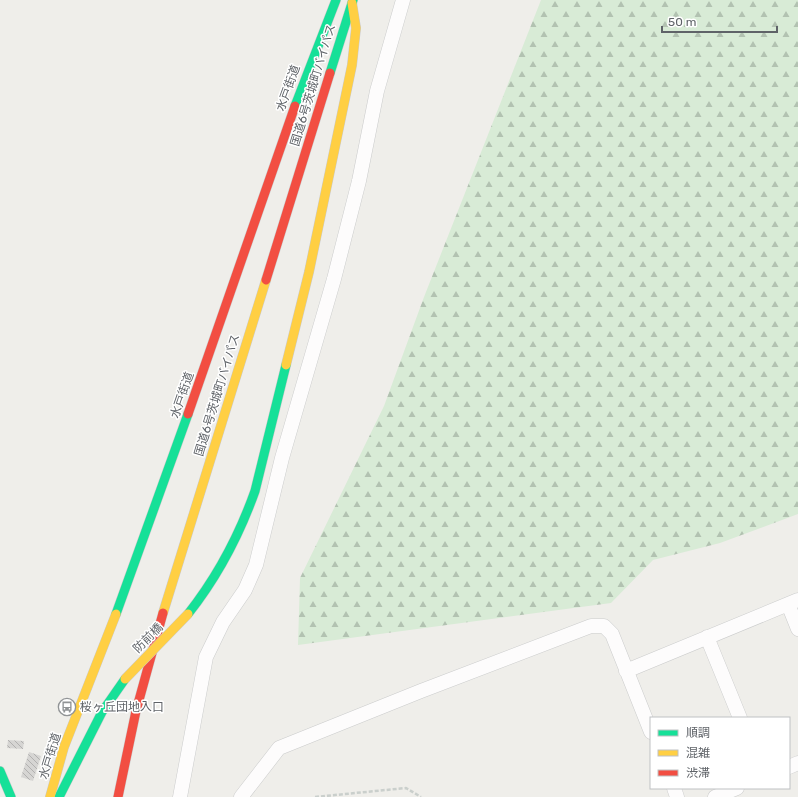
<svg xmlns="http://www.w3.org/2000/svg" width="798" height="797" font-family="Rubik,'Noto Sans JP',sans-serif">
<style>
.forest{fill:url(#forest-firs)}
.building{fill:url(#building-back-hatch)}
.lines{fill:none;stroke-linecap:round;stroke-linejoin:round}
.street-casing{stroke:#cbcccc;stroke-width:15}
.fast-casing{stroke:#cacacb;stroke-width:10}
.slow-casing{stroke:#cacacb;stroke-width:10}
.jam-casing{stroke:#cacacb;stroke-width:10}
.path{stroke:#cacfcc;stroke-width:2.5;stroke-dasharray:4 2;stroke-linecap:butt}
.street{stroke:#fdfcfc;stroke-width:14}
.fast{stroke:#16e098;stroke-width:9}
.slow{stroke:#ffcf43;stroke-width:9}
.jam{stroke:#f24e42;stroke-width:9}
.slow-bridge-casing{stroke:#cacacb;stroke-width:10;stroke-linecap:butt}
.slow-bridge{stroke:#ffcf43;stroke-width:9}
.labels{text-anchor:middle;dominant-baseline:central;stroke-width:3;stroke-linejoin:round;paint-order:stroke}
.street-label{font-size:12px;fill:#5f6368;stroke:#fff}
.poi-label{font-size:12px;fill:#5f6368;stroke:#fff;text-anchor:start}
</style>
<defs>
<pattern id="forest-firs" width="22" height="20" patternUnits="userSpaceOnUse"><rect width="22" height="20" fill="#d8ebd6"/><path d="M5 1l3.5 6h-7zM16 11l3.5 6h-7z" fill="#b2c2b1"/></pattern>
<pattern id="building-back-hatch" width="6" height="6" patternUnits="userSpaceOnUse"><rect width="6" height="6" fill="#d6d5d3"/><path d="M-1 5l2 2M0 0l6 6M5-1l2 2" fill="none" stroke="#b1b0af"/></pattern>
</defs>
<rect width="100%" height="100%" fill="#efeeea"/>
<!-- forest -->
<path class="forest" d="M541,0H798V514L720,543L653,560L611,603L298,645L300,578L384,406L424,297Z"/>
<!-- building -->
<path class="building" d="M8,740L24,741L23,749L7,748Z
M29,752L41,756L33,781L21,777Z"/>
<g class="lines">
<defs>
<path id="street" d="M788,604L798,629
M707,637L740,718
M626,671L798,600
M789,767L798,763
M674,788L677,797
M180,797L206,657L223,622L245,590L256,565L282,458L334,279L359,181L377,91L403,0
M241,797L279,748L421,691L591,626H604L612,634L651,732
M715,797L737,788"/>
<path id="fast" d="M330,73L353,0
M295,106L336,0
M116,614L188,414
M188,614C218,576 239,536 255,491L286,365
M0,771L11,797
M59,797L102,712L125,679"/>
<path id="slow" d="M286,365L309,272L352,65L356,28L352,3
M163,613L266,280
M50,797L64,747L116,614"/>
<path id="jam" d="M266,280L330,73
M188,414L295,106
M118,797L136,711L163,613"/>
</defs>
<!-- street casing -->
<use href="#street" class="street-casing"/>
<!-- fast casing -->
<use href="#fast" class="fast-casing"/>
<!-- slow casing -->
<use href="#slow" class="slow-casing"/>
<!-- jam casing -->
<use href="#jam" class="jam-casing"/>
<!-- path -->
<path class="path" d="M315,797L406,788L421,797"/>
<!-- street -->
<use href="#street" class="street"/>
<!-- fast -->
<use href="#fast" class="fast"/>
<!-- slow -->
<use href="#slow" class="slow"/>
<!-- jam -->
<use href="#jam" class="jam"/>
<defs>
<path id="slow-bridge" d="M125,679L188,614"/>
</defs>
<!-- slow-bridge casing -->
<use href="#slow-bridge" class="slow-bridge-casing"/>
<!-- slow-bridge -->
<use href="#slow-bridge" class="slow-bridge"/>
</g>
<!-- icons -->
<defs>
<symbol id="bus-ring" viewBox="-11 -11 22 22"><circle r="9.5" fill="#fff" stroke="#919496" stroke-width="1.5"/><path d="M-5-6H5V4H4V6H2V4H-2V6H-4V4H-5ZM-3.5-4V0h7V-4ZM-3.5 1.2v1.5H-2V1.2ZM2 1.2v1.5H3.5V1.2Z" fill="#919496"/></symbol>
</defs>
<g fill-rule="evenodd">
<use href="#bus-ring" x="57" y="697" width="20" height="20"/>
</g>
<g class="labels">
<!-- street labels -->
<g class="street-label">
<text transform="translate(313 85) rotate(-73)">国道6号茨城町バイパス</text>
<text transform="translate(288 88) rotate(-70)">水戸街道</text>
<text transform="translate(182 395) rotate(-71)">水戸街道</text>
<text transform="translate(217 395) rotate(-73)">国道6号茨城町バイパス</text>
<text transform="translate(148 638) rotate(-45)">防前橋</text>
<text transform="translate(50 756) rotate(-73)">水戸街道</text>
</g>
<!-- poi labels -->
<g class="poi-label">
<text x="80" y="707">桜ヶ丘団地入口</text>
</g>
</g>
<!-- legend -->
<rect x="650" y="717" width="140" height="72" fill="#ffffff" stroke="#bfc1c3"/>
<rect x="658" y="730" width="20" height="6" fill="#16e098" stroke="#bfc1c3"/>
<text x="686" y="737" font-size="12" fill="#5f6368">順調</text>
<rect x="658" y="750" width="20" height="6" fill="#ffcf43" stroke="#bfc1c3"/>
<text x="686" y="757" font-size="12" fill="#5f6368">混雑</text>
<rect x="658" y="770" width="20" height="6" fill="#f24e42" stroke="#bfc1c3"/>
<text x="686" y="777" font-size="12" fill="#5f6368">渋滞</text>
<!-- scale -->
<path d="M662 26v6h115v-6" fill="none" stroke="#5f6368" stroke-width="2"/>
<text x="668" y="26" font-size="12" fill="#5f6368" stroke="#ffffff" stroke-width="3" paint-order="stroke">50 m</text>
</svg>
